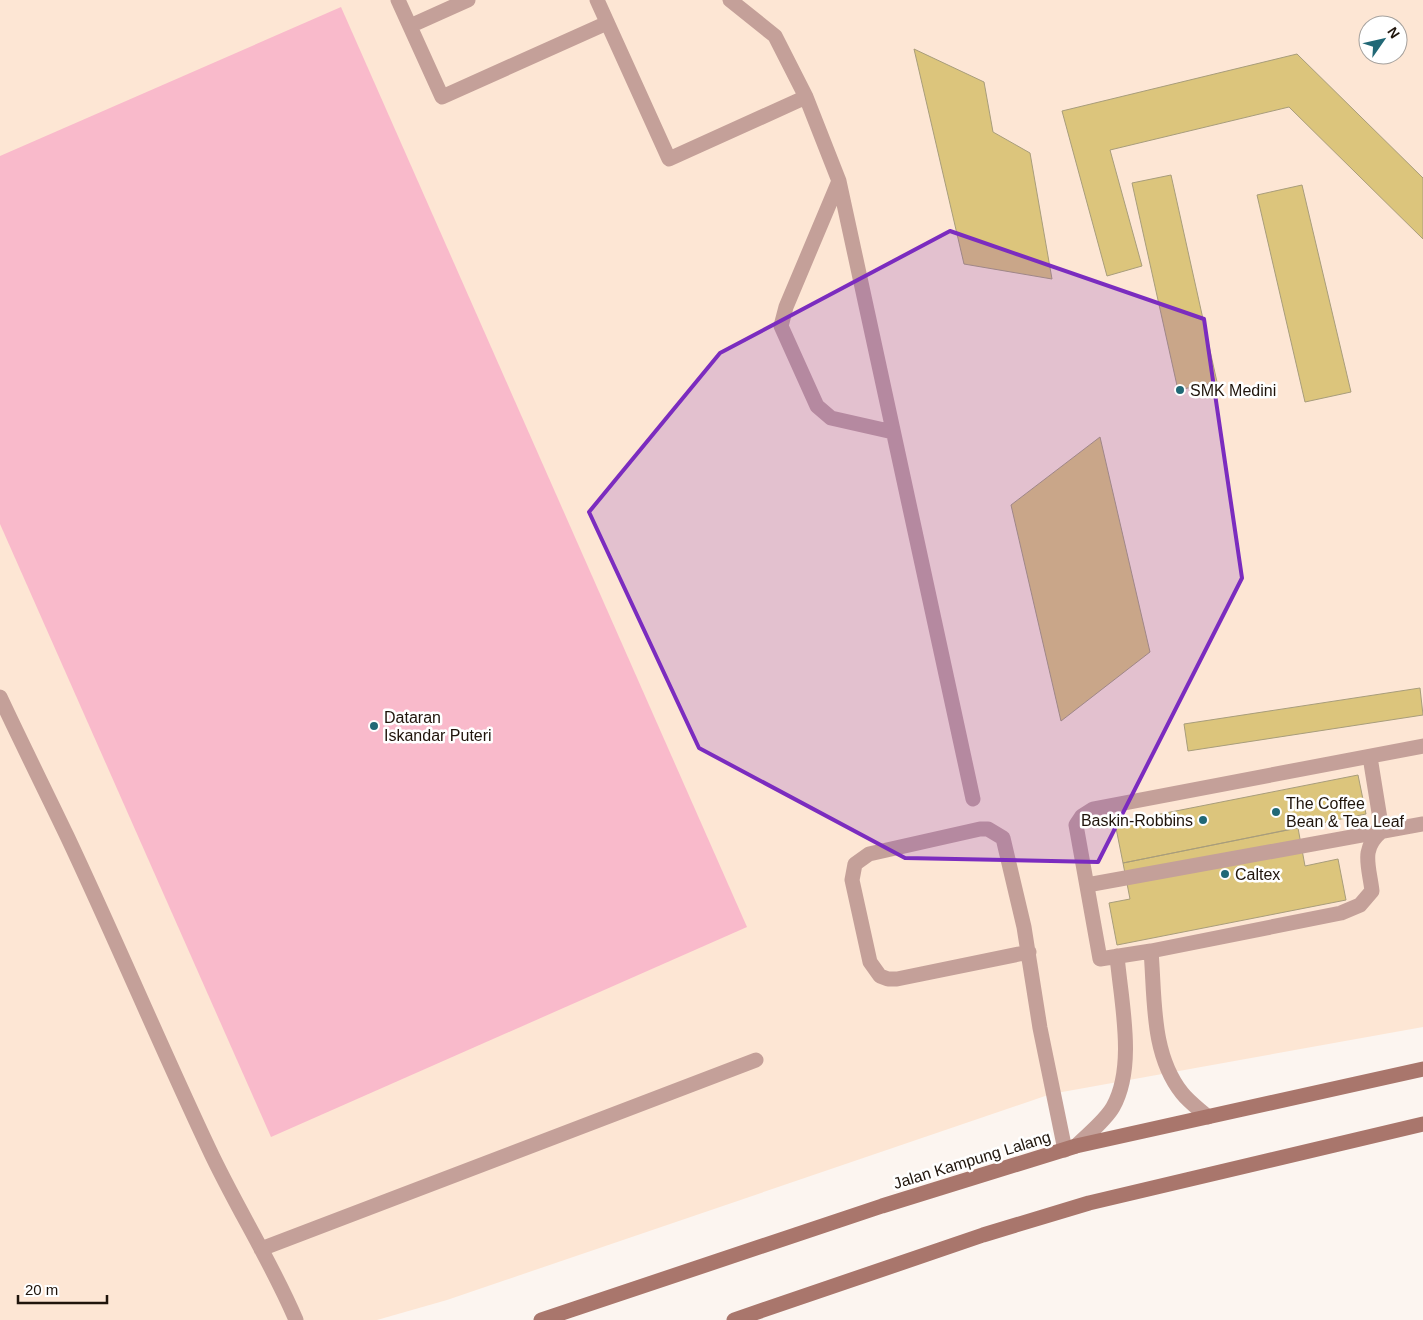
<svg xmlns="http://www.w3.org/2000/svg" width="1423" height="1320" font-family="Helvetica,sans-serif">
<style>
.built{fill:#fde6d4;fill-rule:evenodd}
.green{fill:#f9bacb}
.building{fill:#dcc57c;stroke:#a89d7b}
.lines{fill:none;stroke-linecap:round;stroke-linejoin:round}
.service{stroke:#c4a099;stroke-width:15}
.secondary{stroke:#a9766c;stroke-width:15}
.marked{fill:#7b2cbf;fill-opacity:0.2;stroke:#7b2cbf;stroke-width:4;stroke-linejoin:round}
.poi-dot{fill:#216876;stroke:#fff;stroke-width:2}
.labels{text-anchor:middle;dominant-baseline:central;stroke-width:5;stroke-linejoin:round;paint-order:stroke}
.poi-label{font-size:16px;fill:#1f140b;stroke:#fff;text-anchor:start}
.street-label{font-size:16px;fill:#1f140b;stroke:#fff}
</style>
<rect width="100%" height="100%" fill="#fcf5f0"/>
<!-- built -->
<path class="built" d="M0,0H1423V1027L1051,1094L447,1300L377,1320H0ZM1368,25H1398V55H1368Z"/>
<!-- green -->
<path class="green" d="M341,7L747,927L271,1137L0,524V156Z"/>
<!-- building -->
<path class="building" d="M914,49L984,82L993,132L1030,153L1052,279L964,264Z
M1297,54L1423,178V239L1289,107L1110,150L1142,266L1107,276L1062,111Z
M1171,175L1217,382L1178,390L1132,183Z
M1302,185L1351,392L1305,402L1257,195Z
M1100,437L1150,652L1061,721L1011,505Z
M1420,688L1423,715L1188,751L1184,724Z
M1358,775L1366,814L1123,863L1115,823Z
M1298,828L1305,866L1338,859L1346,900L1117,945L1109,903L1130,899L1123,863Z"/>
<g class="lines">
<!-- service -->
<path class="service" d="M398,0L442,97L607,23
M597,0L669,159L806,97
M730,0L775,36L806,97L839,181L973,799
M410,26L468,0
M839,181L786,307L781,326L817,406L831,418L893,432
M0,697C22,744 45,790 67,836C116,940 160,1045 209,1149C236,1207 271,1261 296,1320
M1370,757L1382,831
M1382,831C1360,849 1369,865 1372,891L1360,905L1341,913L1151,951L1100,959L1076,825L1082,816L1093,809L1423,746
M1087,885L1423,824
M1151,951C1155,999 1151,1054 1182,1093C1189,1102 1199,1109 1208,1117
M1029,952L897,979H888L880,976L870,962L852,880L855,864L869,854L980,829H988L1003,838L1024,927L1040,1028L1065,1150
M1076,1146C1088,1134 1105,1121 1113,1107C1136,1066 1121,1002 1117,956
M261,1249L756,1060"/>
<!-- secondary -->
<path class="secondary" d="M541,1320L882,1206L1076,1146L1423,1069
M734,1320L983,1235L1089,1203L1423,1124"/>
</g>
<!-- marked area -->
<path class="marked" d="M950,231L1204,319L1242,578L1098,862L905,858L699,748L589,512L720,353Z"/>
<!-- markers -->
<g class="poi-dot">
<circle cx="1180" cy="390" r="5"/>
<circle cx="374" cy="726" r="5"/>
<circle cx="1276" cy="812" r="5"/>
<circle cx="1203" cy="820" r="5"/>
<circle cx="1225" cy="874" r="5"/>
</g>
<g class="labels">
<!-- poi labels -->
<g class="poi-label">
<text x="1190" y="390">SMK Medini</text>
<text x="384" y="717">Dataran<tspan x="384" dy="18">Iskandar Puteri</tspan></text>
<text x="1286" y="803">The Coffee<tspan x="1286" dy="18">Bean &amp; Tea Leaf</tspan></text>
<text x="1193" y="820" text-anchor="end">Baskin-Robbins</text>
<text x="1235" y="874">Caltex</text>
</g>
<!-- street labels -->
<g class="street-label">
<text transform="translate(972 1160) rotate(-17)">Jalan Kampung Lalang</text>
</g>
</g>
<!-- north arrow -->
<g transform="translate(1383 40) rotate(56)"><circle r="24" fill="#ffffff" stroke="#a5a19d"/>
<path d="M0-4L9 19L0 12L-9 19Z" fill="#216876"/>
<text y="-8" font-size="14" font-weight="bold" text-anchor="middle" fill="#1f140b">N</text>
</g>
<!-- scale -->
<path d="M18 1295v8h89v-8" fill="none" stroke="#1f140b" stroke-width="2.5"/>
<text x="25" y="1295" font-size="15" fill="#1f140b" stroke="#ffffff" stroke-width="4" paint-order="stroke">20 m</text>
</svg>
